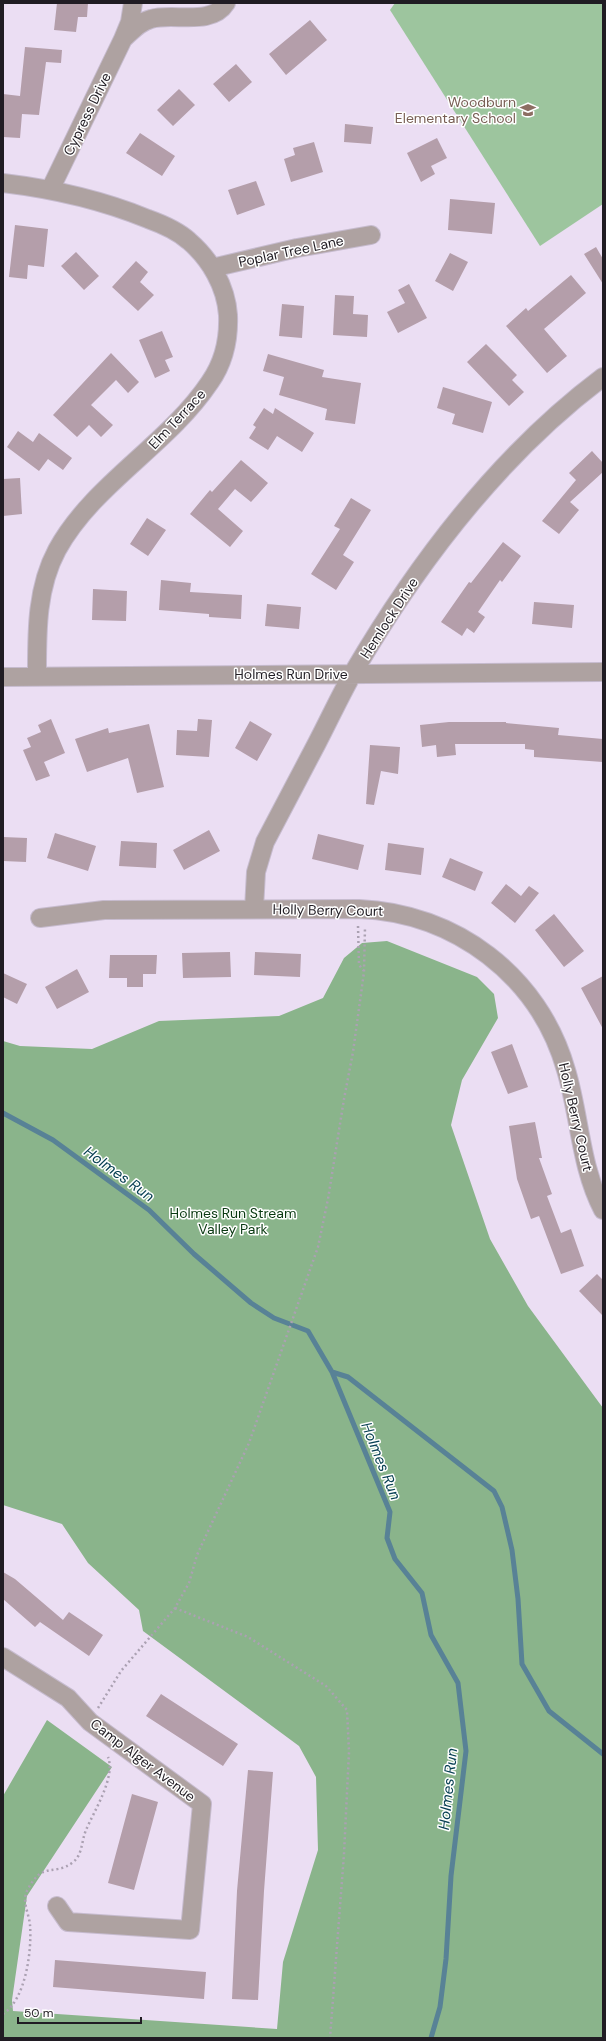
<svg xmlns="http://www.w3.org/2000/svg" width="606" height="2041" font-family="'DM Sans',sans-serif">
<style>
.green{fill:#9dc59e}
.forest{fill:#8ab48b}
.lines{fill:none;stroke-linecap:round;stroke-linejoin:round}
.stream{stroke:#588296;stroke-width:5}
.building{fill:#b49eaa}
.street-casing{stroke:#c6bbce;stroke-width:20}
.path{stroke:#aba1b2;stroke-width:2.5;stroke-dasharray:2 3;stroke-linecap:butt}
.street{stroke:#aea2a1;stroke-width:18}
.labels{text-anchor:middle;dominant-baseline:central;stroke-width:3;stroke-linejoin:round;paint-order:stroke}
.education-label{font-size:14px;fill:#785e54;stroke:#fff;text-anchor:end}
.street-label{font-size:14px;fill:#201c23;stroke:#fff}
.park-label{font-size:14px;fill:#093911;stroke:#fff}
.water-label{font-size:15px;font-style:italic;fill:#084053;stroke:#fff}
</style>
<rect width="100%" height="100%" fill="#ebdef3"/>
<!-- green -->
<path class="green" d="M395,3H603V204L540,246L390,10Z"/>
<!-- forest -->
<path class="forest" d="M387,941L477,977L494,994L498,1018L462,1080L451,1125L490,1239L528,1306L603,1408V2038H3V1796L47,1720L112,1767L27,1896L12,2000L13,2011L277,2029L283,1962L318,1850L316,1777L299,1746L143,1631L139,1610L88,1563L62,1524L3,1505V1041L20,1046L92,1049L159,1021L279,1016L323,998L344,958L362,943Z"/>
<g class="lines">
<!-- stream -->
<path class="stream" d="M3,1113L53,1140L149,1210L194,1254L251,1303L274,1318L308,1331L332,1372L390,1512L387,1538L395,1559L422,1593L431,1635L458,1683L466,1751L451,1876L446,1959L440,2007L431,2038
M332,1372L348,1377L494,1491L502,1507L512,1550L518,1599L522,1664L549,1711L603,1754"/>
</g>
<!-- building -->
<path class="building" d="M57,3H88L87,17H78L76,32L54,30Z
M310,20L327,40L286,75L269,54Z
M25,47L62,50L61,63L46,62L39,115L22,114L20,138L3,137V94L20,96Z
M236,64L252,82L229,102L213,84Z
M179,89L195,105L173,126L157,110Z
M345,124L373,127L371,144L344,142Z
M140,133L175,156L162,176L126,153Z
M437,138L447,158L431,166L435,174L421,182L407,153Z
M314,142L323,172L291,182L284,159L295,155L293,148Z
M256,181L265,205L237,215L228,190Z
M450,199L495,203L492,234L448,230Z
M15,225L48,229L44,267L28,265L27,279L9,277Z
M596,247L603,259V284L584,254Z
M76,252L99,276L84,290L61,266Z
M450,253L468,262L453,291L435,281Z
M136,261L148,272L140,282L154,295L138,311L112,287Z
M571,275L586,293L544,329L567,356L547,373L506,326L526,308L528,311Z
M409,284L427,318L398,333L387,312L405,303L398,290Z
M335,295L354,296L353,314L368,315L367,337L333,335Z
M282,304L304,306L302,338L279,336Z
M162,331L173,357L165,360L170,371L155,378L139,340Z
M486,344L517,375L512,380L524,392L509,406L467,362Z
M111,353L139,382L128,393L116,380L91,405L113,425L101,437L89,425L77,437L53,415Z
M268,354L324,370L322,377L361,383L355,424L325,420L327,409L279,395L284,377L263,371Z
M443,387L492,402L483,433L452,424L455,414L437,408Z
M264,408L273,414L275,408L314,433L302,452L277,436L268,450L249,438L256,427L253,425Z
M18,431L33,442L39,433L72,458L63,470L48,459L39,471L7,447Z
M592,451L603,463V472L570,502L579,510L559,534L542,521L576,480L569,473Z
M241,460L268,483L251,502L235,489L218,509L243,531L230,547L190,514L210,490L212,492Z
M20,478L22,514L3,516V479Z
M351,498L371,510L343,555L354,562L336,590L311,574L340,529L334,526Z
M147,518L166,530L148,556L130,544Z
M503,542L521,556L502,582L500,580L478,612L485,617L474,633L467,628L462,636L441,622L469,582L471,583Z
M161,580L191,583L190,592L242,595L241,619L209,617V614L159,610Z
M93,589L127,591L126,621L92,620Z
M534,602L574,605L572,628L532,624Z
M267,604L301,607L299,629L265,626Z
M51,719L65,753L44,762L50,776L36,781L23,750L31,747L27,738L41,732L38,725Z
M198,719L212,720L209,757L176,755L177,730L197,731Z
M250,721L272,734L257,761L235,748Z
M449,722H506V723L559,728L558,735L603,739V762L534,757V750L525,749V744H455L456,755L437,757L436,745L422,747L420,725Z
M149,724L164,787L137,793L128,758L87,772L75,739L108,728L109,733Z
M370,745L400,747L398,774L381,771L374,805L366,804Z
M209,830L220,851L184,870L173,850Z
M55,833L96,846L88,871L47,858Z
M318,834L364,845L358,870L312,859Z
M3,837L27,838L26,862L3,861Z
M121,841L157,843L156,868L119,866Z
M388,843L424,848L421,875L385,870Z
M450,858L483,872L475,891L442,877Z
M506,884L521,896L529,886L539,893L515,923L491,903Z
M554,914L584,951L564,967L535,930Z
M230,952L231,977L183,978L182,953Z
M255,952L301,954L300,977L254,975Z
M110,955H157L156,974H143V987H127V978H109Z
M77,969L89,992L57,1009L45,987Z
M3,973L27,984L17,1004L3,997Z
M603,976V1029L581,988Z
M512,1044L528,1087L508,1094L491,1052Z
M535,1122L542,1158H539L552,1194L547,1196L561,1233L571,1229L584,1266L561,1274L539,1216L531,1219L517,1179L509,1126Z
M597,1274L603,1280V1316L579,1291Z
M3,1572L15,1579L63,1620L69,1612L103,1635L89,1656L40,1622L35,1627L3,1599Z
M161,1694L238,1744L223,1766L146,1716Z
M248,1770L273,1772L264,1891L258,2000L232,1999L237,1891Z
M132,1794L158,1802L134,1890L108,1883Z
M55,1960L206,1972L204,1999L53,1987Z"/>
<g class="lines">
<defs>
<path id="street" d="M133,3L130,22L123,39C132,31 139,22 151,19C173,12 211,27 226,3
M3,183C53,189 102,200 148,219C162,224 178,231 189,241C210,259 226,286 228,315C229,339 224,362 210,382C168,445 93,484 57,550C36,589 37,634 37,676
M50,190L123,39
M212,268L297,248L371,235
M3,677L603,672
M254,909L256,872L265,842C282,809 300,776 317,743C329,720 340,696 353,673C418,562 499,455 603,377
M40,918L104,910L359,909C455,913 539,975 566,1070C580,1116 580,1166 603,1210
M3,1657L68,1698L90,1722L202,1804L190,1930L68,1922L57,1906"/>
</defs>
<!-- street casing -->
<use href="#street" class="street-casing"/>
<!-- path -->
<path class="path" d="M358,926L359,965L364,971
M175,1608L248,1637L326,1686L347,1710L349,1752L344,1854L330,2038
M98,1708L121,1671L175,1608L189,1583L197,1555L249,1443L318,1247L328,1199L344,1099L353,1052L364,972L365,927
M3,2014C26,1999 32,1950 30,1925C29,1913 21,1901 28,1889C43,1861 54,1876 72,1863C83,1855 81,1842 86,1830C94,1811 116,1777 108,1757"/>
<!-- street -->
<use href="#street" class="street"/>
</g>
<!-- icons -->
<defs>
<symbol id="school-bare" viewBox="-9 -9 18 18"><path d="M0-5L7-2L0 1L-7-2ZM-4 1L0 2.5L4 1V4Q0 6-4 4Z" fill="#8d6e63" stroke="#fff" stroke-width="2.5" paint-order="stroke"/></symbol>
</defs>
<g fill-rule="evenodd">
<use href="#school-bare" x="517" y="99" width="22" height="22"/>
</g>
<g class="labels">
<!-- education labels -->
<g class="education-label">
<text x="516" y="102">Woodburn<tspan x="516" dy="16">Elementary School</tspan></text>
</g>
<!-- street labels -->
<g class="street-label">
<text transform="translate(87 114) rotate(-64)">Cypress Drive</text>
<text transform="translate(291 251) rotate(-12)">Poplar Tree Lane</text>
<text transform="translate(177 419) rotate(-47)">Elm Terrace</text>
<text transform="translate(389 618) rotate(-57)">Hemlock Drive</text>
<text x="291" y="674">Holmes Run Drive</text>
<text transform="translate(328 910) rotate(1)">Holly Berry Court</text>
<text transform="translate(576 1117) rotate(77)">Holly Berry Court</text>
<text transform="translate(143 1760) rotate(37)">Camp Alger Avenue</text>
</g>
<!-- park labels -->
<g class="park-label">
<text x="233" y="1213">Holmes Run Stream<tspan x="233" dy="16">Valley Park</tspan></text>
</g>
<!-- water labels -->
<g class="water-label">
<text transform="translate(119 1174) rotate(36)">Holmes Run</text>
<text transform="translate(381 1461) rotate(68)">Holmes Run</text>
<text transform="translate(448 1789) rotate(-84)">Holmes Run</text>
</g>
</g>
<!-- border -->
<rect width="606" height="2041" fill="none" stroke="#201c23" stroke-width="8"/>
<!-- scale -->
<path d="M18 2017v6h123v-6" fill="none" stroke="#201c23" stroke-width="2"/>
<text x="24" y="2017" font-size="12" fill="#201c23" stroke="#ffffff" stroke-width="3" paint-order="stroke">50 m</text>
</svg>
